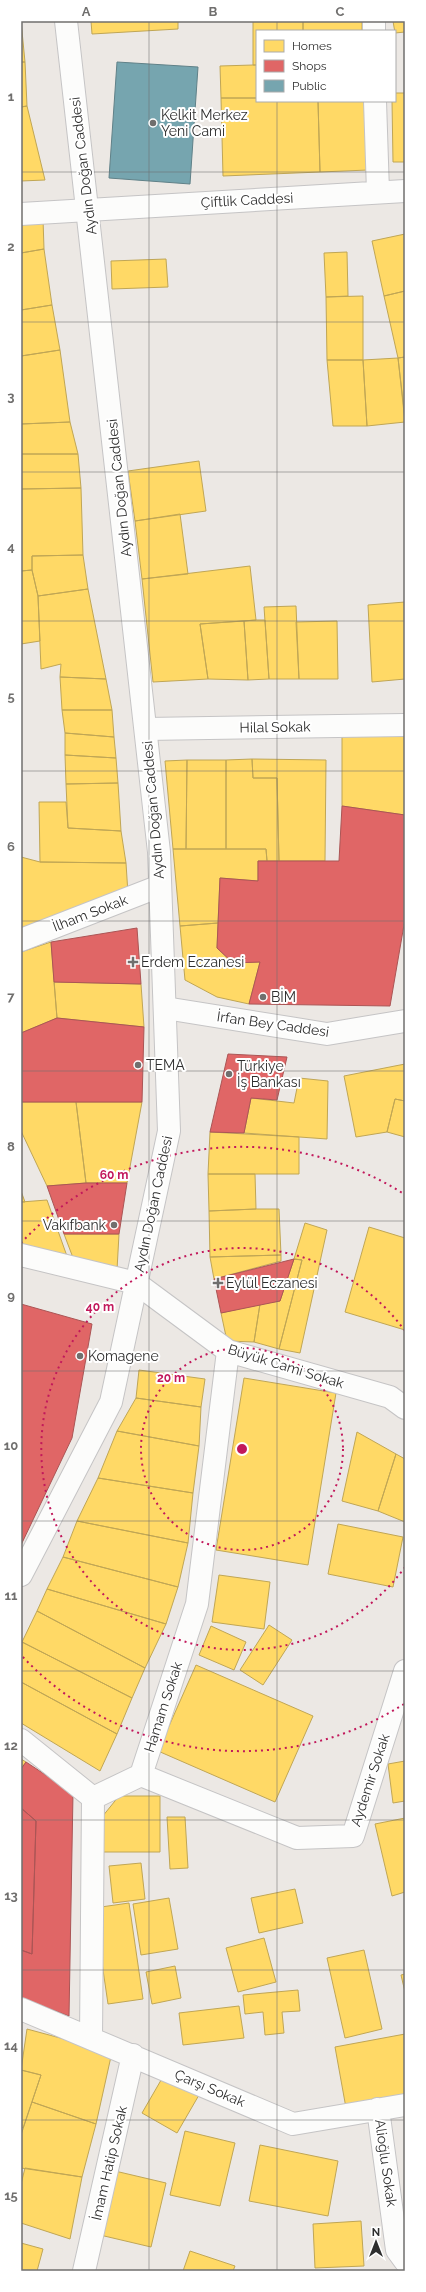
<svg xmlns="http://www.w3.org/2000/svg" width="426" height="2292" font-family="Raleway,sans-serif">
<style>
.homes{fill:#ffd966;stroke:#c0a655}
.shops{fill:#e06666;stroke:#ab5555}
.public{fill:#76a5af;stroke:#608188}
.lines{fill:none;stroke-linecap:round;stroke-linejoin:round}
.minor-casing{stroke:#c5c4c5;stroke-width:24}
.secondary-casing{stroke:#c5c4c5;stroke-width:24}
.minor{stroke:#fcfcfb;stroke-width:22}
.secondary{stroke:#fcfcfb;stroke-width:22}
.grid{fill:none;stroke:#706f6e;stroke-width:1;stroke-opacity:0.55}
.ring{fill:none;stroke:#c2185b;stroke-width:2;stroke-dasharray:2 4}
.poi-dot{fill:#706f6e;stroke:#fff;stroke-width:1.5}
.labels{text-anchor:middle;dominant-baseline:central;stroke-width:4;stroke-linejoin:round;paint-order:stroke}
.poi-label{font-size:14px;fill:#2e2e2e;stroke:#fff;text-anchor:start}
.street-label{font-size:14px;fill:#2e2e2e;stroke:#fff}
.centre{fill:#c2185b;stroke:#fff;stroke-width:2}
.ring-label{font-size:12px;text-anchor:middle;font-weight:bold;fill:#c2185b;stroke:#fff;stroke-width:4;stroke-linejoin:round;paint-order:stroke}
.neatline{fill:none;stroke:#706f6e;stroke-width:1.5}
.grid-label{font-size:13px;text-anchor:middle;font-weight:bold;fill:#706f6e}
</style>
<rect width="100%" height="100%" fill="#ece8e4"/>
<!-- homes -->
<path class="homes" d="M21,21L25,62H21Z
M91,21H178V29L92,34Z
M253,21H303V31H257V65H253Z
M303,21H362V31H303Z
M393,21H405V32L395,33Z
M21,62H25L27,106L21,107Z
M253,65H257V98H221L220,66Z
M395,93H405V162H393L392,101H395Z
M221,98H257V101H318L320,172L223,176Z
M318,101H365L368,170L320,172Z
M27,106L45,180L21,181V107Z
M43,219L44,249L21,253V221Z
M405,234V291L384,296L372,241Z
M44,249L52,305L21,310V253Z
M347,252L348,296L326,297L324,253Z
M166,259L168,287L112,289L111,261Z
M405,291V357L398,358L384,296Z
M363,296V360H327L326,297Z
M52,305L60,350L21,356V310Z
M60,350L70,422L21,424V356Z
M405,357V418L398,358Z
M398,358L405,422L367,426L363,360Z
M327,360H363L367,426H333Z
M70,422L78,454H21V424Z
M21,454H78L81,488L21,489Z
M199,461L206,511L135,521L128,471Z
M81,488L83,555L32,556V570L21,571V489Z
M180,514L188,574L142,579L135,521Z
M83,555L88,589L38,596L32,570V556Z
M250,566L256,620L200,624L208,679L153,682L142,579Z
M32,570L38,596L40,641L21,644V571Z
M88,589L106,679L60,677L61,664L41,669L38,596Z
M405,602V679L372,682L368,605Z
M296,606L299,679H269L264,607Z
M256,620H265L269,679L248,680L244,621Z
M244,621L248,680L208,679L200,624Z
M337,621L338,679H299L296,622Z
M60,677L106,679L112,710H62Z
M62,710H112L114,737L65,733Z
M65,733L114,737L116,758L65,755Z
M342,734L405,735V815L342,806Z
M65,755L116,758L118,783L66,784Z
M252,759L253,778H277L279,861H267L266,849H226V760Z
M252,759L326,760L325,861H279L277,778H253Z
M187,760L186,849H173L165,761Z
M187,760H226V849H186Z
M118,783L121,831L68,828L66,784Z
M39,802H66L68,828L121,831L126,863L40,862Z
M173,849H266L267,861H258V881L220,878L218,923L180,926Z
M21,857L40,862L126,863L128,894L21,934Z
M218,923L217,948L233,963L260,962L249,1004L217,997L185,980L180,926Z
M51,942L57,1018L21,1033V952Z
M54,982L141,984L144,1027L57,1018Z
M405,1064V1101L395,1099L387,1132L356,1137L344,1076Z
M299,1078L328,1081L327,1139L244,1133L251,1098L294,1103Z
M395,1099L405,1101V1137L387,1132Z
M21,1102H76L86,1183L47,1186L21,1131Z
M76,1102H142L127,1183H86Z
M210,1132L299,1137V1174H208Z
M208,1174H255L256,1209L209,1211Z
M21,1191L25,1202H21Z
M47,1200L68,1259L21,1247V1202Z
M256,1209H279L281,1255L210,1257L209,1211Z
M305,1223L327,1230L300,1353L279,1349L302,1260L294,1259Z
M369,1227L405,1238V1330L345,1312Z
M64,1234H119L117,1270L75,1263Z
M281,1255V1261L214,1279L210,1257Z
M294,1259L302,1260L279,1349L254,1342L260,1304L280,1301Z
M260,1304L254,1342L227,1341L221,1313Z
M139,1370L205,1379L201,1407L136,1398Z
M244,1378L336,1393L308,1565L216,1550Z
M136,1398L201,1407L199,1446L117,1431Z
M117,1431L199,1446L193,1493L98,1478Z
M357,1432L396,1454L378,1511L342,1501Z
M396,1454L405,1459V1522L378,1511Z
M98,1478L193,1493L188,1543L77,1521Z
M77,1521L188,1543L178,1587L63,1557Z
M338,1524L403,1537L393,1587L328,1574Z
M63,1557L178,1587L166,1624L47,1589Z
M219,1575L270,1582L264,1629L212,1622Z
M47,1589L166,1624L145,1668L37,1611Z
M37,1611L145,1668L132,1698L22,1642Z
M269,1625L292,1640L263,1685L240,1670Z
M211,1626L246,1642L234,1670L199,1655Z
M22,1642L132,1698L117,1734L21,1682Z
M196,1665L313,1716L275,1802L158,1751Z
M21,1682L117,1734L100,1771L21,1723Z
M21,1759L26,1762L21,1769Z
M405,1761V1801L393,1803L388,1764Z
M119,1796H160V1852H102V1817Z
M167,1817H185L188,1868L170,1869Z
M405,1818V1892L392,1896L375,1824Z
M141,1863L145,1899L113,1903L109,1866Z
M295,1889L303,1923L259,1933L251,1898Z
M169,1898L178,1949L141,1955L133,1904Z
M129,1903L143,1999L108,2004L94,1908Z
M264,1938L276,1982L238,1992L226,1948Z
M364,1950L382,2029L345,2038L327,1958Z
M175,1966L181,1998L152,2004L146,1972Z
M405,1974V1992L401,1975Z
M298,1990L300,2011L282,2012L284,2033L265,2035L263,2012L245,2014L243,1995Z
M239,2006L244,2038L183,2045L179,2013Z
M27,2029L112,2052L96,2124L32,2102L41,2075L21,2070Z
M405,2034V2097L346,2108L335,2047Z
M21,2070L41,2075L23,2128L21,2127Z
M164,2075L199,2095L177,2133L142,2113Z
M32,2102L96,2124L82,2177L21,2168V2135Z
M185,2131L235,2143L220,2206L170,2195Z
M260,2145L338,2161L328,2216L249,2201Z
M25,2168L82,2177L70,2239L21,2223V2184Z
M115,2171L166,2183L151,2247L100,2235Z
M361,2221L364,2266L315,2268L313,2224Z
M21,2243L43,2249L37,2271H21Z
M190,2251L235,2266L233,2271H183Z"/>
<!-- shops -->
<path class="shops" d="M342,806L405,815V919L390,1006L249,1004L260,962L233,963L217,948L220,878L258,881V861H339Z
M137,928L141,984L54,982L51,942Z
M57,1018L144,1027L142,1102H21V1033Z
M228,1054L287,1057L277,1100L251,1098L244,1133L210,1132Z
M86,1183H127L119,1234H64L47,1186Z
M294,1259L280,1301L221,1313L214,1279Z
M21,1304L92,1324L72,1438L21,1545Z
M26,1762L73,1793L69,2016L21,1998V1950L32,1954L36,1821L21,1808V1769Z
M21,1808L36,1821L32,1954L21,1950Z"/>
<!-- public -->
<path class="public" d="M117,62L198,67L190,184L109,178Z"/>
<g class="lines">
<defs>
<path id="minor" d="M374,21V31
M375,101L378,192
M21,214L405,191
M146,729L405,725
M21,940L160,886
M165,1008L327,1034L405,1021
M21,1255L136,1283L228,1351L390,1397L405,1408
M21,1740L93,1798
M141,1775L297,1838L353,1836L405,1671
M21,2009L293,2124L405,2105
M91,2038L93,1798L141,1775L197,1604L228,1351
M378,2109L397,2250L405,2261
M84,2271L133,2055"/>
<path id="secondary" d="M21,1575L111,1402L169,1131L159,852L66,21"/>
</defs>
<!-- minor casing -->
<use href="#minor" class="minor-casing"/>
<!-- secondary casing -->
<use href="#secondary" class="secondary-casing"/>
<!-- minor -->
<use href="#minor" class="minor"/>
<!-- secondary -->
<use href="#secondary" class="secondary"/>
</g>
<!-- grid -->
<path class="grid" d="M149,21V2271M277,21V31M277,101V2271M21,172H405M21,322H405M21,472H405M21,621H405M21,771H405M21,921H405M21,1071H405M21,1221H405M21,1371H405M21,1521H405M21,1671H405M21,1820H405M21,1970H405M21,2120H405"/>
<!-- distance rings -->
<g class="ring">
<circle cx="242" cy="1449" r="101"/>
<path d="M405 1567A201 201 0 1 1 405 1331"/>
<path d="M404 1704A302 302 0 0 1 21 1655M21 1243A302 302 0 0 1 404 1194"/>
</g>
<!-- markers -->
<g class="poi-dot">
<circle cx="153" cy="123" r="4"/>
<path d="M131 956h4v4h4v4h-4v4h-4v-4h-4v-4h4z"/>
<circle cx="263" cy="997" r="4"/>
<circle cx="138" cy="1065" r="4"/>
<circle cx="229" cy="1074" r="4"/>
<circle cx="114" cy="1225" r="4"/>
<path d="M216 1277h4v4h4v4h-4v4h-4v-4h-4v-4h4z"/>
<circle cx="80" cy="1356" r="4"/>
</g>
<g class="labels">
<!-- poi labels -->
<g class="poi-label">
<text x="161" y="115">Kelkit Merkez<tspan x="161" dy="16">Yeni Cami</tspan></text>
<text x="141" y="962">Erdem Eczanesi</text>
<text x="271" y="997">BİM</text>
<text x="146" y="1065">TEMA</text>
<text x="237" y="1066">Türkiye<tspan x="237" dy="16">İş Bankası</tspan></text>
<text x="106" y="1225" text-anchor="end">Vakıfbank</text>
<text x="226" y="1283">Eylül Eczanesi</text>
<text x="88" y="1356">Komagene</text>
</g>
<!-- street labels -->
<g class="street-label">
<text transform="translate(83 166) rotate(-97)">Aydın Doğan Caddesi</text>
<text transform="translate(247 200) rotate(-3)">Çiftlik Caddesi</text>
<text transform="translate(119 488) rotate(-96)">Aydın Doğan Caddesi</text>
<text transform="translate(275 727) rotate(-1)">Hilal Sokak</text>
<text transform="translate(153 810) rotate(-95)">Aydın Doğan Caddesi</text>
<text transform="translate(90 913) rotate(-21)">İlham Sokak</text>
<text transform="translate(273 1024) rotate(8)">İrfan Bey Caddesi</text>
<text transform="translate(153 1204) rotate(-78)">Aydın Doğan Caddesi</text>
<text transform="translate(286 1366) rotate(17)">Büyük Cami Sokak</text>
<text transform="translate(163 1707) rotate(-72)">Hamam Sokak</text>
<text transform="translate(370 1780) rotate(-72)">Aydemir Sokak</text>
<text transform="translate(210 2088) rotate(23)">Çarşı Sokak</text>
<text transform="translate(109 2163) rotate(-77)">İmam Hatip Sokak</text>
<text transform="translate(386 2163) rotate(82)">Alioğlu Sokak</text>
</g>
</g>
<circle cx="242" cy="1449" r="6" class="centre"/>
<g class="ring-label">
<text x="114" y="1179">60 m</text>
<text x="100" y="1311">40 m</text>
<text x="171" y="1382">20 m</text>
</g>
<!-- border -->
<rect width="426" height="2292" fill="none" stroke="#ffffff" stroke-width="44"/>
<!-- legend -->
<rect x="256" y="30" width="140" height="72" fill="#ffffff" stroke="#ababab"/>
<rect x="264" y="40" width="20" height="12" fill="#ffd966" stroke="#ababab"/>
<text x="292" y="50" font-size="12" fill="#2e2e2e">Homes</text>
<rect x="264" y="60" width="20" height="12" fill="#e06666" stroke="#ababab"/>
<text x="292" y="70" font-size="12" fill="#2e2e2e">Shops</text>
<rect x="264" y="80" width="20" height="12" fill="#76a5af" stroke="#ababab"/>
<text x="292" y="90" font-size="12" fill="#2e2e2e">Public</text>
<!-- north arrow -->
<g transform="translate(376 2242)" stroke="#ffffff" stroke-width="3" paint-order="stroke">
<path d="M0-3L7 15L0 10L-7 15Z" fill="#2e2e2e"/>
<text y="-6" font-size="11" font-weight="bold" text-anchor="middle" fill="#2e2e2e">N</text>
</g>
<rect x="22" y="22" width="382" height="2248" class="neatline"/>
<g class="grid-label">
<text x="86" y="16">A</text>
<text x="213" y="16">B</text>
<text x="340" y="16">C</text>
<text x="11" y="101">1</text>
<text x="11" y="251">2</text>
<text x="11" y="401">3</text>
<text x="11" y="551">4</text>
<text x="11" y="701">5</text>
<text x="11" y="851">6</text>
<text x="11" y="1001">7</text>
<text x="11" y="1151">8</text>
<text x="11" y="1300">9</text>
<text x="11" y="1450">10</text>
<text x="11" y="1600">11</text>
<text x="11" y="1750">12</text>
<text x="11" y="1900">13</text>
<text x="11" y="2050">14</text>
<text x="11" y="2200">15</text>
</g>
</svg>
